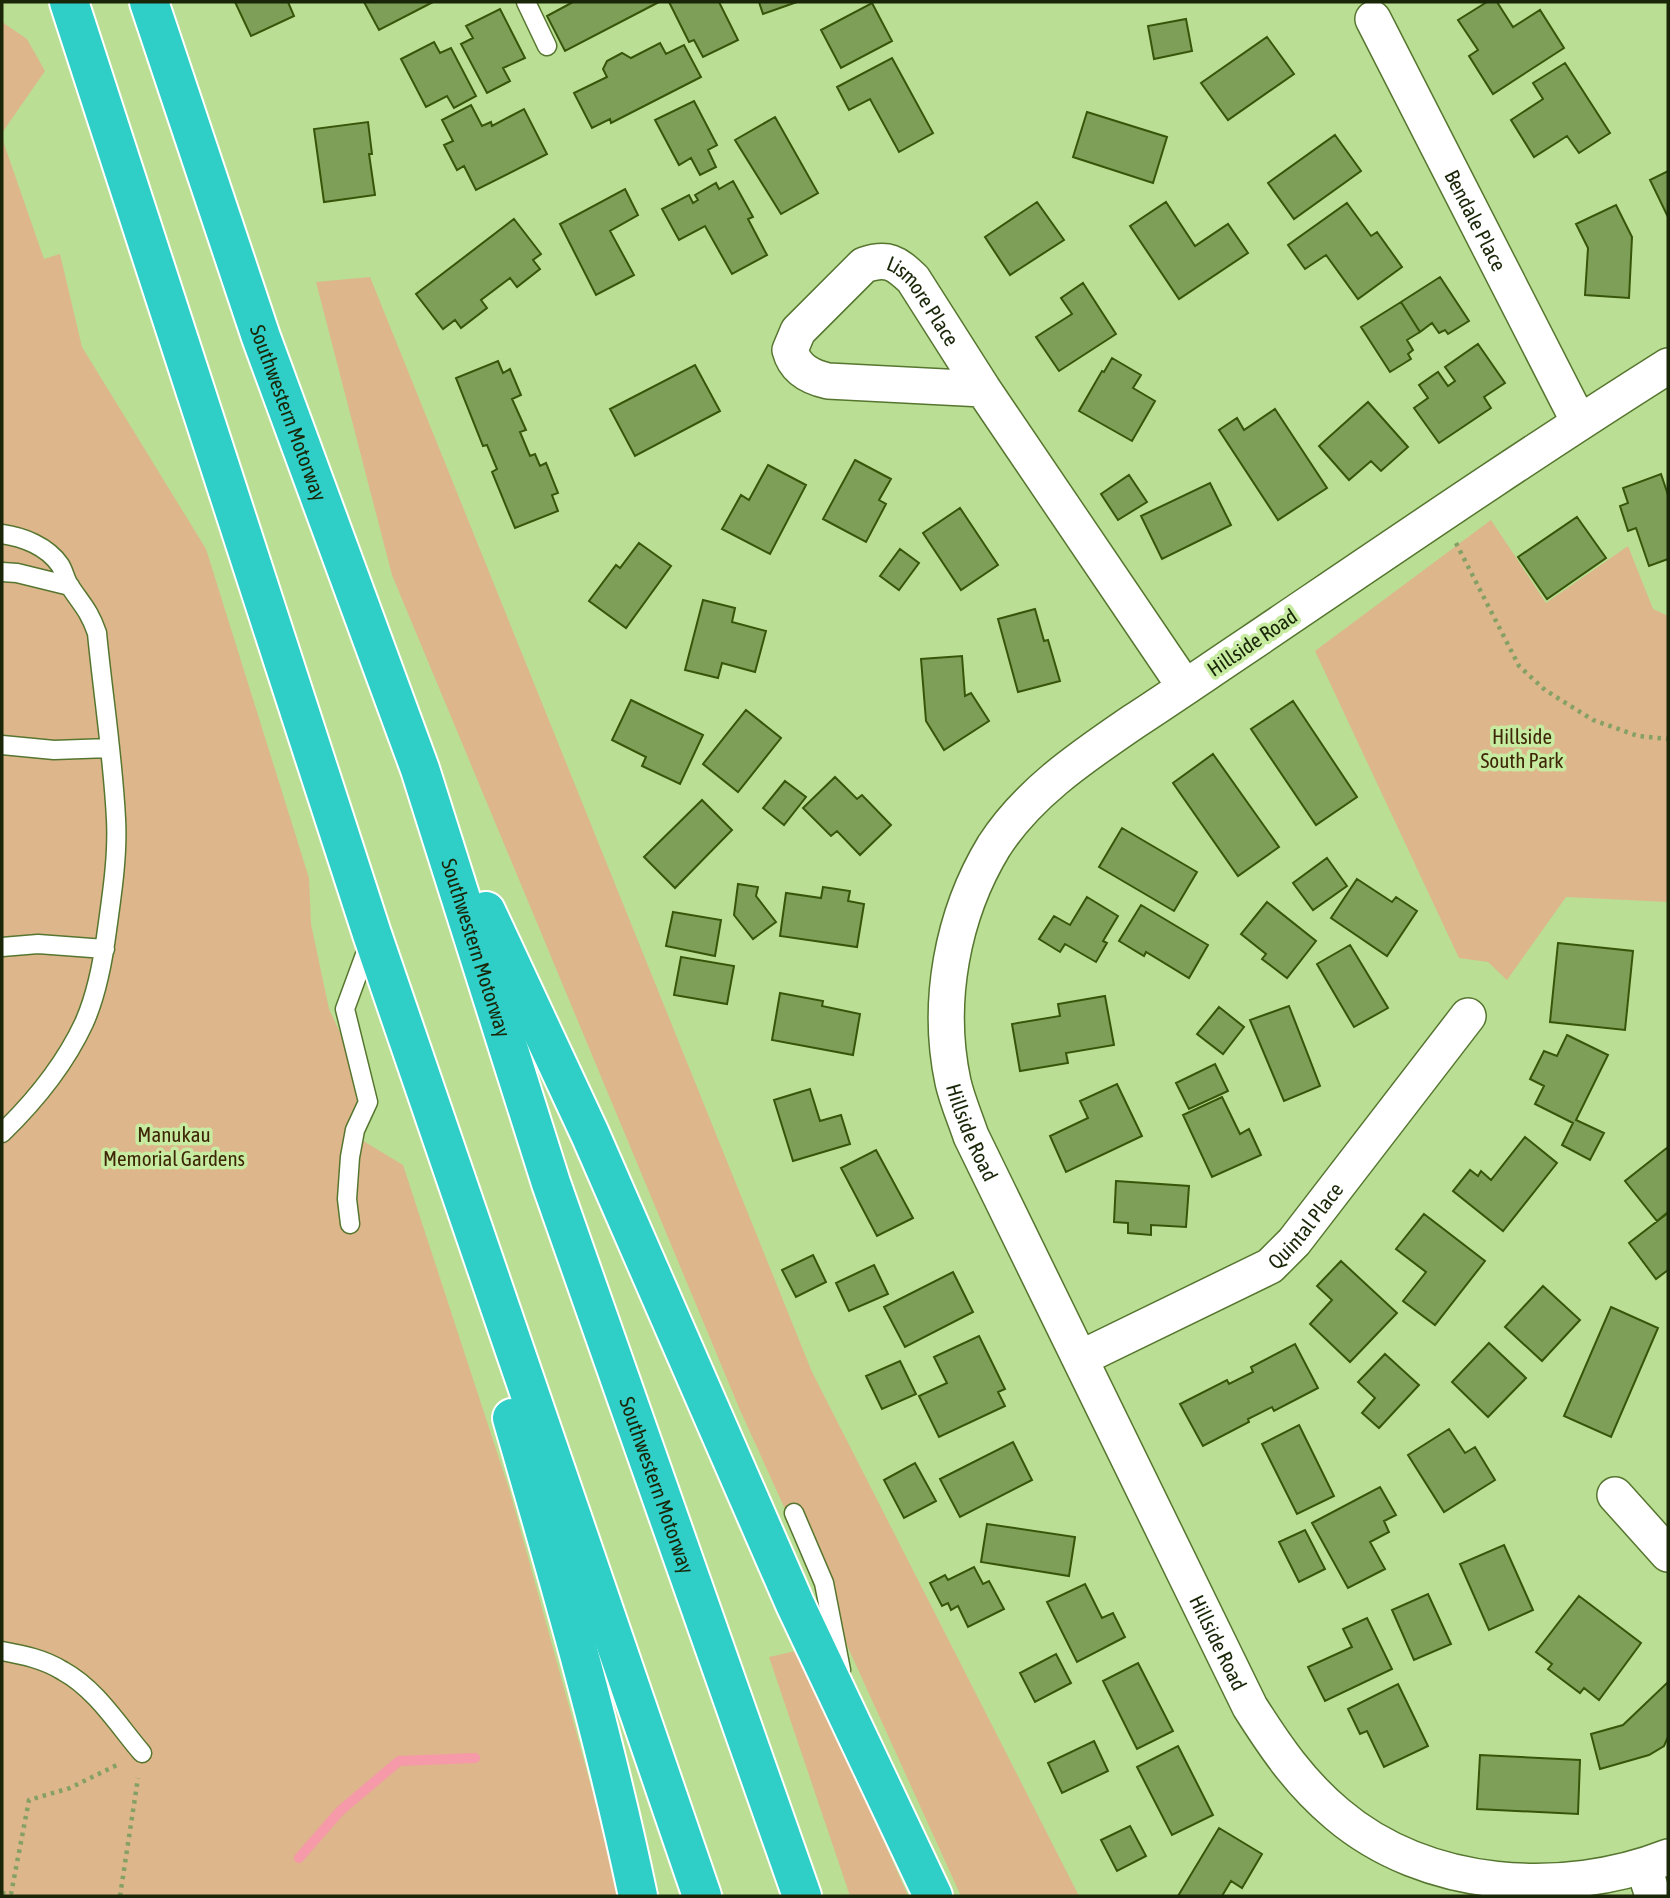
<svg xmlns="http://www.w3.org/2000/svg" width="1670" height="1898" font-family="'Asap Condensed',sans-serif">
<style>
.green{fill:#ddb68b}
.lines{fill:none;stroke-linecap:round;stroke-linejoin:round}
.stream{stroke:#f699a8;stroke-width:10}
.building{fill:#7d9f58;stroke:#385609;stroke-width:2}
.lane-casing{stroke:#56762f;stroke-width:21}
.street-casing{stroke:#56762f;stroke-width:38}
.highway-casing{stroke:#fff;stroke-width:42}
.path{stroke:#84a065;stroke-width:4.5;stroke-dasharray:3.5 5;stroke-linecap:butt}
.lane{stroke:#fff;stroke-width:18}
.street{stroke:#fff;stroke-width:35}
.highway{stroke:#2fcfc8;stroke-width:38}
.labels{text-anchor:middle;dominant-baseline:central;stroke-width:7;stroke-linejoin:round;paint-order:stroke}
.street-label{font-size:21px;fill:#192608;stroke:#c7eca1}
.park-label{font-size:21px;fill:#3e2607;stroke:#c7eca1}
</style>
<rect width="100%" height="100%" fill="#bade94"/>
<!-- green -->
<path class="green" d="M2,22L27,39L45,71L2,133Z
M2,138L44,259L60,254L82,347L206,549L309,878L311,924L329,1009L350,1054L361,1116L360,1139L403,1165L510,1492L597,1808L617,1896H2Z
M370,277L812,1372L1079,1896H961L740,1410L392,575L316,282Z
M1491,520L1546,603L1628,546L1653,609L1668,616V902L1566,897L1507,980L1488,962L1459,958L1315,651Z
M800,1650L908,1896H850L769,1657Z"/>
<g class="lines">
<!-- stream -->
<path class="stream" d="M299,1858L340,1811L399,1761L475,1758"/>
</g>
<!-- building -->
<path class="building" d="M235,2H288L294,16L251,36Z
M364,2H433L379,30Z
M573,2H659L565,51L547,16Z
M669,2H719L738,40L703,57L694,40L689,42Z
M759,2H797L763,14Z
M1487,2H1497L1513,27L1540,10L1564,48L1493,94L1469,56L1478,50L1458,20Z
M872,3L892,41L841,68L821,30Z
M500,9L525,58L503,68L510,81L487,93L461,44L473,38L466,26Z
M1186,19L1192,51L1154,59L1148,26Z
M1267,37L1294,74L1228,120L1201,83Z
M434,42L440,53L451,48L476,96L454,108L447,96L426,107L401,59Z
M660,43L666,54L684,45L701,77L611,123L610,119L592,128L574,93L607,77L603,69L607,61L622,53L631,58Z
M892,58L933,133L899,152L870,99L849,110L837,87Z
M1565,63L1610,133L1579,153L1567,136L1534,157L1511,120L1543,99L1533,83Z
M694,101L717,145L708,150L716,167L700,175L691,158L679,165L655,120Z
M471,105L482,126L491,122L492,126L524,109L547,154L476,190L464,166L457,170L444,145L453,141L442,120Z
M1087,112L1167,137L1153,183L1073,157Z
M775,117L818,193L781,214L735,140Z
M368,122L372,154H369L375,195L324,202L314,129Z
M1335,135L1361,171L1294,219L1268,183Z
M1668,171V217L1650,180Z
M733,181L753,217L748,219L767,255L732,274L705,226L679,240L662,209L689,195L693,203L698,200L695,195L716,183L719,189Z
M625,189L638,215L610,231L634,275L596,295L560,224Z
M1037,202L1064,240L1010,275L985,237Z
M1166,202L1195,246L1228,224L1248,253L1179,299L1130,226Z
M1347,203L1371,236L1377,232L1402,267L1358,299L1326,255L1305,269L1288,245Z
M1616,205L1632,237L1629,298L1585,295L1588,248L1576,224Z
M514,219L541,254L533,260L540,269L517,287L510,278L481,300L487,308L461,328L455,320L443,329L416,294Z
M1440,277L1469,321L1448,334L1445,330L1439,333L1432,323L1420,332L1401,302Z
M1083,283L1116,334L1059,371L1036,337L1072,314L1061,298Z
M1401,302L1420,332L1407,340L1413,350L1408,354L1411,359L1390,372L1361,327Z
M1478,344L1505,383L1484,397L1491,408L1439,443L1414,408L1428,398L1419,385L1438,372L1448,386L1455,381L1445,367Z
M1112,358L1141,375L1133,388L1155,401L1132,441L1079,411L1102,371L1104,372Z
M498,361L503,373L510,369L521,395L512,399L526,430L520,432L530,456L535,454L540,466L546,463L558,493L552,495L558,511L515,528L492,472L497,469L487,445L483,446L456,378Z
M695,365L720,411L635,456L610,409Z
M1368,402L1408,447L1381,471L1371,461L1349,480L1319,446Z
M1275,409L1327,488L1278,520L1219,430L1237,418L1244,430Z
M855,460L891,479L879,500L886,504L866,542L823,519Z
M768,465L806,485L770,554L722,529L741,495L749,500Z
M1661,474L1668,495V559L1649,566L1636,528L1628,531L1620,506L1628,503L1623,488Z
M1129,475L1147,502L1118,520L1101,494Z
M1210,483L1231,525L1162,559L1141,516Z
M960,508L998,565L961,590L923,533Z
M1577,517L1606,558L1547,599L1518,557Z
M639,543L671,566L626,628L589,601L616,565L620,568Z
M900,549L919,563L899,590L880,576Z
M703,600L735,608L732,622L766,631L755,672L722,663L718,678L685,670Z
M1035,609L1044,641L1048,640L1060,681L1018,692L998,619Z
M962,656L965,696L971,693L989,721L944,750L926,721L921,659Z
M631,700L703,735L680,784L642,766L646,757L612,740Z
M1293,701L1357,797L1316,825L1251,729Z
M746,710L781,738L738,792L703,764Z
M1213,754L1279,847L1238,876L1173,783Z
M835,777L857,799L862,795L891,825L860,855L837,831L831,836L803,808Z
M785,781L806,797L784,825L763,808Z
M702,800L732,830L675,888L644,857Z
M1122,828L1197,872L1174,911L1099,867Z
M1327,858L1347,886L1313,910L1293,883Z
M1357,879L1392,902L1396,897L1417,911L1387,956L1331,918Z
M738,884L758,887L756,896L776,922L753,939L734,915Z
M823,887L850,891L848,901L864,904L857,947L780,936L786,893L821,898Z
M1087,897L1118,916L1103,941L1107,943L1096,962L1065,944L1060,952L1039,939L1054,916L1070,925Z
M1267,902L1316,941L1287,978L1262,959L1266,954L1241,934Z
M1141,905L1208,945L1189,978L1146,952L1144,956L1119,941Z
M673,912L721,920L715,956L666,946Z
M1558,943L1633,951L1625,1030L1550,1022Z
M1350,945L1388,1008L1354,1027L1317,964Z
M681,957L734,966L727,1004L674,995Z
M780,993L823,1001L822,1006L860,1014L853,1055L772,1040Z
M1105,996L1114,1045L1066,1053L1068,1063L1020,1071L1012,1024L1060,1016L1058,1004Z
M1289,1006L1320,1086L1284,1101L1250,1020Z
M1219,1007L1244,1027L1223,1054L1197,1034Z
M1567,1035L1608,1055L1576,1120L1604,1133L1590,1160L1562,1145L1573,1123L1535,1104L1544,1086L1530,1079L1544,1051L1557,1056Z
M1215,1064L1228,1091L1189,1109L1176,1083Z
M1117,1084L1142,1136L1066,1172L1050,1136L1088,1118L1080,1101Z
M810,1089L820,1121L841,1115L850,1144L793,1161L774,1100Z
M1222,1097L1240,1134L1249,1129L1261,1155L1212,1177L1183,1115Z
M1525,1137L1557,1163L1503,1231L1453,1191L1470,1170L1478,1176L1481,1171L1491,1180Z
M1668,1147V1212L1657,1221L1625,1181Z
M876,1150L913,1218L877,1236L841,1168Z
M1116,1181L1189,1186L1186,1227L1151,1225V1235L1128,1233V1223L1114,1222Z
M1668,1213V1270L1656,1279L1629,1243Z
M1424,1214L1485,1261L1435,1325L1403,1301L1426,1272L1396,1249Z
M813,1255L826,1282L796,1297L782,1270Z
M1341,1261L1397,1313L1350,1362L1310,1324L1332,1300L1317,1286Z
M874,1265L888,1294L849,1311L836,1283Z
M953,1272L973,1312L905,1347L884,1307Z
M1543,1286L1580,1320L1542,1361L1505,1327Z
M1611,1307L1658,1328L1611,1437L1564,1416Z
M979,1336L1005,1389L998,1392L1005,1406L939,1437L919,1396L947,1383L934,1357Z
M1489,1343L1526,1378L1488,1417L1452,1382Z
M1295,1344L1318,1388L1274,1411L1272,1407L1248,1419L1249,1422L1203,1446L1180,1404L1227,1380L1229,1384L1253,1372L1251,1367Z
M1385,1354L1419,1385L1379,1428L1362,1413L1375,1398L1358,1382Z
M900,1361L916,1394L882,1409L866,1376Z
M1299,1425L1334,1496L1297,1514L1262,1444Z
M1449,1429L1465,1453L1475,1447L1495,1480L1444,1512L1408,1455Z
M1013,1442L1032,1480L960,1517L940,1479Z
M915,1463L936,1501L904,1518L884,1480Z
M1380,1487L1396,1515L1384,1521L1389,1532L1370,1542L1385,1569L1348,1588L1312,1523Z
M987,1524L1075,1537L1069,1576L981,1562Z
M1305,1530L1325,1569L1299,1582L1279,1542Z
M1504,1545L1533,1610L1489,1630L1460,1564Z
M974,1567L983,1584L989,1581L1004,1609L968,1627L958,1606L951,1610L948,1603L942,1606L930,1583L945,1575L948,1580Z
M1085,1584L1102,1618L1113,1613L1125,1637L1077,1662L1047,1602Z
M1428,1594L1451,1644L1414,1660L1392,1610Z
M1579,1596L1641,1643L1599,1700L1584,1688L1580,1693L1548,1669L1552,1664L1536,1652Z
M1367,1618L1392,1669L1325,1701L1308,1667L1352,1647L1343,1629Z
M1056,1654L1071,1683L1035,1702L1020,1673Z
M1138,1663L1173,1731L1137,1749L1103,1681Z
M1668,1682V1737L1664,1746L1649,1755L1600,1769L1591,1734L1623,1725Z
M1398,1684L1428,1746L1384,1767L1367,1731L1360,1734L1348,1709Z
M1094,1741L1108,1771L1062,1793L1048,1763Z
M1178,1746L1213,1815L1172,1835L1137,1767Z
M1480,1755L1580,1760L1578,1814L1477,1809Z
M1130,1826L1146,1856L1117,1871L1101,1840Z
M1219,1828L1262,1854L1242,1888L1231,1881L1222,1896H1178Z"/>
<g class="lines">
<defs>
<path id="lane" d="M526,2L547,46
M2,534C23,537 47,546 60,565C64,571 65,579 69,585C82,605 89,610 97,633C103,695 113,757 116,819C118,855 112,894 107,930C103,961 97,994 84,1023C64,1066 35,1101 2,1133
M2,572L17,573L70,586
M2,745L54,750L109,748
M2,947L38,944L105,949
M350,1224L347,1199L350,1157L355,1130L368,1102L345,1009L370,941
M794,1513L824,1583L841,1670
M2,1651C23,1655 44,1659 63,1671C96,1689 118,1725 142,1753"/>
<g id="street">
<path id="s1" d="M1373,19L1579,422"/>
<path id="s2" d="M1668,366C1527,455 1390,549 1251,643C1212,669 1173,696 1133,722C1082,757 1028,793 994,846C952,915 936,1003 953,1082C957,1100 965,1118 971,1136L1250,1707C1276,1748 1300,1783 1337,1814C1426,1890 1563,1898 1668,1857"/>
<path id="s3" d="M983,389L828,381C810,377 795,369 790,350L798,331L864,265C888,257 896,263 913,279L983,389L1185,687"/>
<path id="s4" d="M1081,1358L1270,1266L1294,1242L1468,1016"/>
<path d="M1615,1495L1668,1554"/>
<path d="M1644,1868L1653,1896"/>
</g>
<g id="highway">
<path d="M69,2L372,934L702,1896"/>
<path id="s5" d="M149,2L261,337L420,769L551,1183L802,1896"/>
<path d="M486,911L590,1134L795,1604L933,1896"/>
<path d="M512,1418C558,1576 604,1735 638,1896"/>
</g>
</defs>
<!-- lane casing -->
<use href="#lane" class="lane-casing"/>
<!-- street casing -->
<use href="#street" class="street-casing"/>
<!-- highway casing -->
<use href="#highway" class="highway-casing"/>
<!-- path -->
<path class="path" d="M1456,543L1519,666L1545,690L1593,720L1638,736L1668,739
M2,1893L11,1894L29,1800L70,1788L119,1764
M120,1896L138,1778"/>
<!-- lane -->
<use href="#lane" class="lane"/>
<!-- street -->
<use href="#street" class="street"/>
<!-- highway -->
<use href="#highway" class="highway"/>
</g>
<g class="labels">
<!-- street labels -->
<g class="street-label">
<text stroke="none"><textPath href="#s1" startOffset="226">Bendale Place</textPath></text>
<text stroke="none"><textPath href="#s3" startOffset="399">Lismore Place</textPath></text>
<text stroke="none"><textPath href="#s5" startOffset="434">Southwestern Motorway</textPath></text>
<text transform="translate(1252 642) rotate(-34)">Hillside Road</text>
<text stroke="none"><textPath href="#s5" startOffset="1001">Southwestern Motorway</textPath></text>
<text stroke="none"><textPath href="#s2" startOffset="1129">Hillside Road</textPath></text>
<text stroke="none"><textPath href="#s4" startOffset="264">Quintal Place</textPath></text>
<text stroke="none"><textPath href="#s5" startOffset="1568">Southwestern Motorway</textPath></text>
<text stroke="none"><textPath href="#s2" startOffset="1696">Hillside Road</textPath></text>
</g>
<!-- park labels -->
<g class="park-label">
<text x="1522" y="736">Hillside<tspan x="1522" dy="24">South Park</tspan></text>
<text x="174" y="1134">Manukau<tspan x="174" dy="24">Memorial Gardens</tspan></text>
</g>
</g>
<!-- border -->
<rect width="1670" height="1898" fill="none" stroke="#192608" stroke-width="7"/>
</svg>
